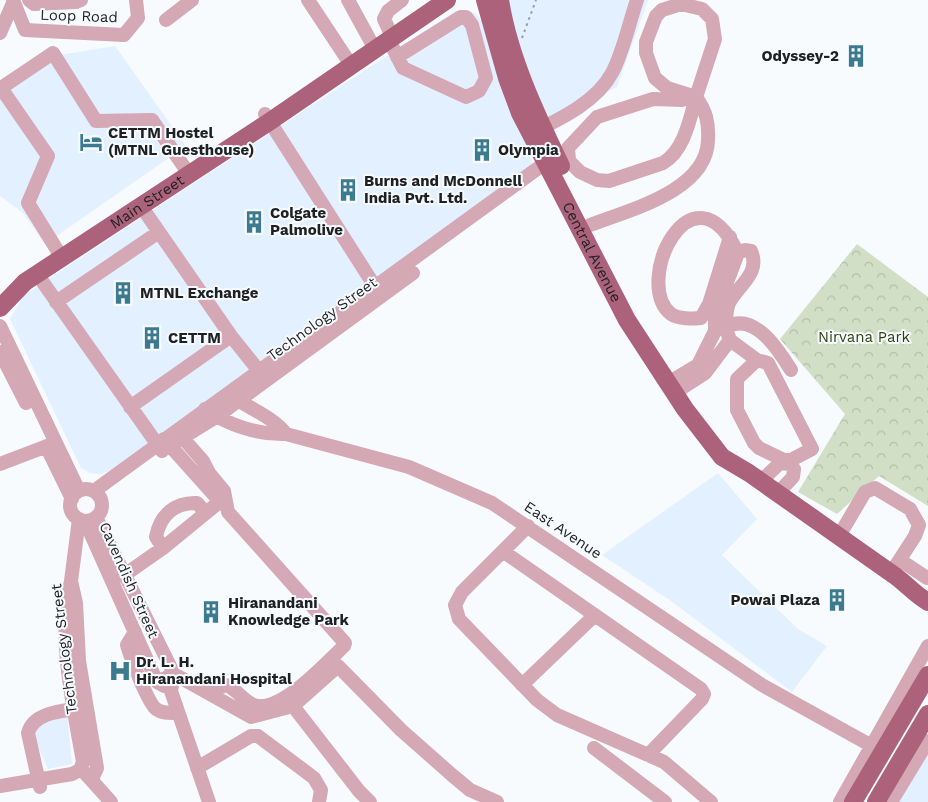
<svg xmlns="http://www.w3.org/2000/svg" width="928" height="802" font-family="'Work Sans',sans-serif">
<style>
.built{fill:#e2f0ff}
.park{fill:url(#park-crowns)}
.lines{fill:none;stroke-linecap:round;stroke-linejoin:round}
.path{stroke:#9a9da0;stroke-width:2;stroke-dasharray:2.5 4;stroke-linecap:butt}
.minor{stroke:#d4a8b4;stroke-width:14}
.major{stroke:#ac627a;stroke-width:18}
.labels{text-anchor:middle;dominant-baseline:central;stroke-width:4;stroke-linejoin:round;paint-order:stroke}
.street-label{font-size:15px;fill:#1e2124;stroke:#f8fbfe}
.poi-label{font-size:15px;font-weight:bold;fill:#1e2124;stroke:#f8fbfe;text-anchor:start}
.park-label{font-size:15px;fill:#2a450c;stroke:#f8fbfe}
</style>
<defs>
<pattern id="park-crowns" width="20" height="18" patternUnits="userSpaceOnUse" patternTransform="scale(1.25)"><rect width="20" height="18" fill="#d0dfc5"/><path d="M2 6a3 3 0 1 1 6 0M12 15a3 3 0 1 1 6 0" fill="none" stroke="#b2bfa9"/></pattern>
</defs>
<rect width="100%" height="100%" fill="#f8fbfe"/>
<!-- built -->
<path class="built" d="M506,0H648L617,87L547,122L521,58Z
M455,11H467L475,13L484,24L531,158L532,168L113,470L100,474L90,473L81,468L10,319L23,296Z
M115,46L186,146L45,244L23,213L0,196V86L47,57Z
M718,473L757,519L722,555L798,629L827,646L792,692L671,601L602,555Z
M67,713L72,764L48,769L34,738L38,723Z
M928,752V802H899L912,779Z"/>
<!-- park -->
<path class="park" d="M857,244L928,297V506L879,476L837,514L798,492L845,414L780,339Z"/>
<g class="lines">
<!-- path -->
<path class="path" d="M522,38L536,0"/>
<!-- minor -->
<path class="minor" d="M13,0L25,30L124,35L138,18L136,0
M29,0L34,4L76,2L81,0
M308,0L351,65
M348,0L371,42
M166,20L192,0
M389,30L384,19L388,11L402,0
M0,33L13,3
M389,40L403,68L466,97L479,91L486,78L472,25L466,17H461L397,57
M696,97C690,119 684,151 663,163L609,181L597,180L580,172L569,161L568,148L597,117L653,99L682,100Z
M265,114L381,296
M536,131C562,118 597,101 612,73C623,53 629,23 637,0
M141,206L231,336L263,376
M590,225C629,210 707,191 708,140C709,122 706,111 696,97L715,39L712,19L702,9L681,4L662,10L656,16L646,42V53L655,78L667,88L696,97
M730,237L709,304L701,318C693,319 678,319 671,314C632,283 692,158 738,253
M62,258L28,203L48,156L1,88L53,53L96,121L152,120L189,174
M37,274L162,451
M56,302L159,232
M0,326L79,491
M727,332L730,340L757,360
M0,352L26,403
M757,360L768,363L812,449L791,460H784L759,448L754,443L737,410V379Z
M668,383L698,365L715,331V314L738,253L745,250L751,251C761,274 738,285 729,303C726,310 726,320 726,327C755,311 779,351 791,370
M674,393L705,373L730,340
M232,396C250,409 273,417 286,434
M130,407L231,336
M205,409C228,425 258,435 286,434L409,467L492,503L762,685L872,746
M182,437L203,461L209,473L224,491L228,512L345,643L344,646C326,663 280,714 254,705C243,701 237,689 226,685L209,692
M172,444L216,417L413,273
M48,450L72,499
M0,464L55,443
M761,481L780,463L790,464L794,469L793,477L778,493
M70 505a16 16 0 1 1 32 0a16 16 0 1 1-32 0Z
M94,491L552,158
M96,517L174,674L171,691L209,802
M79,519L71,581L76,603L79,661L97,768L92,779
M85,521L157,682L164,686
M528,526L462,592L455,605L459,619L537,700L557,715L664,762L711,802
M839,536L865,492L875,488L910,509L919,525L915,536L891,573
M163,548L156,537C160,515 175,502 197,503L206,513
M504,552L701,689L704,694L702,699L648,755
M903,562L927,578
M123,576L163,548L218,503L216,497L164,439
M135,632L127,645C130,656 148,703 156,709C163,714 170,713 178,713
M157,682L174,674L251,717L293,706L338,666L401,730L452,775L470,790L497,802
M522,685L594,616
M293,706L359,791L370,802
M594,748L665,802
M197,768L251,736H258L314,778L321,790L319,802
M85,773L111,802
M0,786L72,774L80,770L83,762C73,704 57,639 71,581
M40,787L28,733C34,711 65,711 83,708
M840,802L928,646
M891,802L928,741"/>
<!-- major -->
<g class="major">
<path id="s1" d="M485,0L507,78L520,113L627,320L685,409L722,457L749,473L891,573C905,582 914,594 928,602"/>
<path d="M500,0C509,57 536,114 561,166"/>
<path id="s2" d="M0,308L25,282L269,122L447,0"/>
<path d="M853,802L928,675"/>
<path d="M876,802L928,714"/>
</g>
</g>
<!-- icons -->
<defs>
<symbol id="building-bare" viewBox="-9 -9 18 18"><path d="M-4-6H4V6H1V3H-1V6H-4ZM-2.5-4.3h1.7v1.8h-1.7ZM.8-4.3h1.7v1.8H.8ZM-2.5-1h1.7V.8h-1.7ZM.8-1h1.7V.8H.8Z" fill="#3c7a90" stroke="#f8fbfe" stroke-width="2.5" paint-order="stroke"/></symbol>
<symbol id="hotel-bare" viewBox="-9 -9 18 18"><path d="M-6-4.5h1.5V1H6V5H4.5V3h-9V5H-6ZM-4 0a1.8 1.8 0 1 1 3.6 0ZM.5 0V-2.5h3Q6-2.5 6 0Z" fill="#3c7a90" stroke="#f8fbfe" stroke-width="2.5" paint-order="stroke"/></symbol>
<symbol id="hospital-bare" viewBox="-9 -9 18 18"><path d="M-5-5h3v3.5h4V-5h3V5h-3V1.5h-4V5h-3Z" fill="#3c7a90" stroke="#f8fbfe" stroke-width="2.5" paint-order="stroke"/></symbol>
</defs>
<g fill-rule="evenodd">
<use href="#building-bare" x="840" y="40" width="32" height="32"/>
<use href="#hotel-bare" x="75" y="126" width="32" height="32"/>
<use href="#building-bare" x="466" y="134" width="32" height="32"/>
<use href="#building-bare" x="332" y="174" width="32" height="32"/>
<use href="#building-bare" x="238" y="206" width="32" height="32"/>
<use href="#building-bare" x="107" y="277" width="32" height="32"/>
<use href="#building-bare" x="136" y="322" width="32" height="32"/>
<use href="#building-bare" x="821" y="584" width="32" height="32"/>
<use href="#building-bare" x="195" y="596" width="32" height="32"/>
<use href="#hospital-bare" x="104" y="655" width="32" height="32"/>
</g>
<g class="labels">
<!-- street labels -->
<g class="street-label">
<text transform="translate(79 16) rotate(2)">Loop Road</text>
<text stroke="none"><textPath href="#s2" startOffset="182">Main Street</textPath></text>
<text stroke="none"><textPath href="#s1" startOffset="275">Central Avenue</textPath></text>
<text transform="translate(322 319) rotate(-36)">Technology Street</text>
<text transform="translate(563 530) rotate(34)">East Avenue</text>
<text transform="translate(129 580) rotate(66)">Cavendish Street</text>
<text transform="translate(64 649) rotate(-97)">Technology Street</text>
</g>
<!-- poi labels -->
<g class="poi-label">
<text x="839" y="56" text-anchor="end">Odyssey-2</text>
<text x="108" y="133">CETTM Hostel<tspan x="108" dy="17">(MTNL Guesthouse)</tspan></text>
<text x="498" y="150">Olympia</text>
<text x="364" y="181">Burns and McDonnell<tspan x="364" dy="17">India Pvt. Ltd.</tspan></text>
<text x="270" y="213">Colgate<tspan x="270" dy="17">Palmolive</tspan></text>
<text x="140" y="293">MTNL Exchange</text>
<text x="168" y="338">CETTM</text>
<text x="820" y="600" text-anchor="end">Powai Plaza</text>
<text x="228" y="603">Hiranandani<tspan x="228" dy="17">Knowledge Park</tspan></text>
<text x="136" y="662">Dr. L. H.<tspan x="136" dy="17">Hiranandani Hospital</tspan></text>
</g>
<!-- park labels -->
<g class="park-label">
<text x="864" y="337">Nirvana Park</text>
</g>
</g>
</svg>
